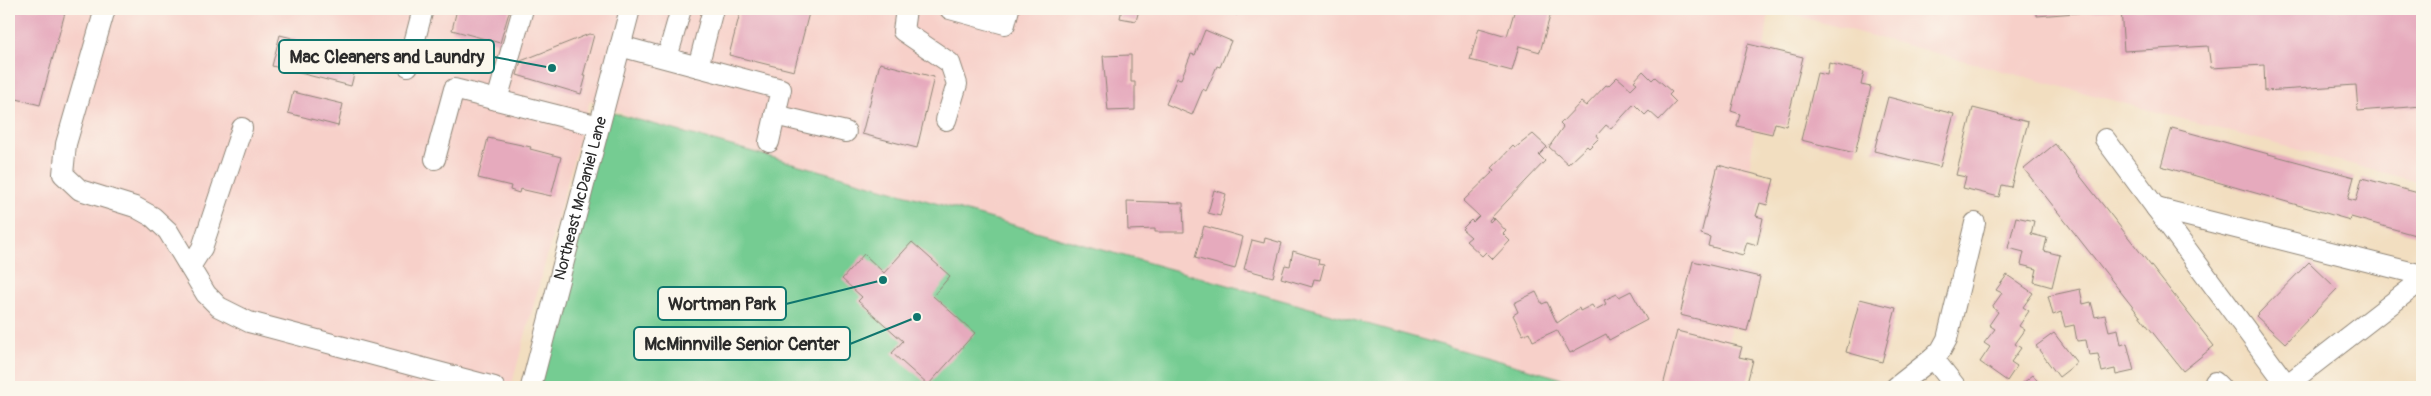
<svg xmlns="http://www.w3.org/2000/svg" width="2431" height="396" font-family="Pangolin,sans-serif">
<style>
.built{fill:#f7d0c9}
.green{fill:#74cc92;stroke:#507c5e}
.building{fill:#e6aabd}
.lines{fill:none;stroke-linecap:round;stroke-linejoin:round}
.minor-casing{stroke:#8e8476;stroke-width:22}
.minor{stroke:#fff;stroke-width:20}
.labels{text-anchor:middle;dominant-baseline:central;stroke-width:4;stroke-linejoin:round;paint-order:stroke}
.street-label{font-size:16px;fill:#2b2b2b;stroke:#fbf7ec}
.leader{fill:none;stroke:#0f766e;stroke-width:2}
.callout-dot{fill:#0f766e;stroke:#fbf7ec;stroke-width:2}
.callout{fill:#fbf7ec;stroke:#0f766e;stroke-width:2}
.callout-label{font-size:18px;text-anchor:middle;font-weight:bold;fill:#2b2b2b}
</style>
<rect width="100%" height="100%" fill="#fbf7ec"/>
<filter id="ink" filterUnits="userSpaceOnUse"><feTurbulence type="fractalNoise" baseFrequency=".02" numOctaves="2"/><feDisplacementMap in="SourceGraphic" scale="10" xChannelSelector="R" yChannelSelector="G"/><feConvolveMatrix kernelMatrix="1 2 1 2 8 2 1 2 1" color-interpolation-filters="sRGB"/></filter>
<filter id="wash" filterUnits="userSpaceOnUse"><feTurbulence type="fractalNoise" baseFrequency=".0096" numOctaves="4" result="noise"/><feDisplacementMap in="SourceGraphic" scale="20" xChannelSelector="R" yChannelSelector="G"/><feGaussianBlur stdDeviation="1.12" result="paint"/><feColorMatrix in="noise" values="0 0 0 0 0 0 0 0 0 0 0 0 0 0 0 0 0 1.4 0 .05"/><feComposite in="paint" operator="in"/></filter>
<g filter="url(#wash)">
<rect width="100%" height="100%" fill="#f2dec0"/>
<!-- built -->
<path class="built" d="M9,9H1769L1723,387H1592L638,120L590,100L511,387H9Z
M1771,9H2422V183Z"/>
<!-- green -->
<path class="green" d="M603,110L1592,387H530Z"/>
<g id="blocks">
<!-- building -->
<path class="building" d="M9,9H66L40,105L9,97Z
M457,9H510L500,43L452,30Z
M739,9H810L794,71L729,55L740,13L738,12Z
M1122,9H1153L1152,13L1139,10L1136,21L1120,18Z
M1222,9H1240L1237,15Z
M1515,9H1552L1540,52L1519,46L1512,71L1470,60L1479,28L1507,36Z
M2037,9H2114V10L2037,16Z
M2121,9H2422V106L2358,111L2356,85L2265,91L2264,65L2211,68L2208,46L2124,51Z
M1205,30L1231,41L1220,67L1217,66L1206,91L1203,89L1192,115L1166,104L1177,78L1181,79L1191,54L1195,55Z
M589,34L594,35L583,76H586L581,94L517,75L521,61Z
M280,35L359,55L351,86L272,66Z
M1748,44L1803,57L1786,126L1775,123L1772,134L1737,126L1740,114L1731,111Z
M1131,55V82H1135V110L1108,111L1103,56Z
M880,63L934,77L917,148L862,134Z
M1829,63L1864,72L1861,85L1871,87L1855,153L1801,140L1817,73L1827,75Z
M1643,71L1652,80L1655,77L1672,92L1669,95L1676,102L1659,120L1649,111L1645,115L1634,104L1611,129L1606,125L1597,135L1599,138L1589,148L1587,146L1568,164L1549,147L1563,127L1560,124L1581,102L1586,106L1606,85L1608,86L1617,77L1631,89L1637,83L1634,81Z
M293,92L343,104L338,126L288,113Z
M1888,97L1954,114L1940,167L1874,151Z
M1973,108L2028,122L2011,187L2002,185L1999,197L1963,188L1966,177L1956,175Z
M2172,128L2354,177L2348,199L2356,201L2362,178L2422,194V237L2351,217L2350,220L2161,166Z
M1533,134L1547,147L1539,155L1545,161L1489,220L1490,222L1494,218L1506,231L1503,234L1510,241L1493,259L1486,252L1482,256L1466,241L1471,237L1462,229L1471,220L1473,222L1479,216L1463,201L1495,170L1492,168L1513,146L1515,148Z
M488,138L531,147L530,149L561,157L551,196L520,189L519,193L510,190L511,186L478,178Z
M2055,144L2214,346L2183,371L2024,169Z
M1718,165L1774,179L1767,205L1760,203L1756,216L1763,218L1757,245L1747,242L1743,255L1708,246L1710,237L1701,234Z
M1214,190L1226,194L1220,216L1208,213Z
M1127,201L1183,203L1184,232H1155V229L1128,230Z
M2016,217L2034,221L2031,234L2047,238L2044,251L2060,255L2052,287L2034,282L2037,269L2021,265L2024,252L2008,248Z
M1204,226L1243,237L1235,269L1195,258Z
M1265,238L1282,243L1273,277L1244,269L1252,240L1264,243Z
M912,242L950,276L933,296L975,333L928,385L892,353L903,341L858,301L862,297L842,279L864,254L884,273Z
M1293,251L1319,259L1318,264L1324,265L1320,280L1314,279L1312,287L1281,278L1285,265L1290,266Z
M1693,261L1760,277L1747,331L1680,315Z
M2309,262L2337,289L2285,343L2256,316Z
M2007,275L2033,293L2023,307L2029,311L2019,326L2025,330L2015,344L2021,348L2011,362L2017,366L2007,381L1980,362L1990,347L1984,343L1995,329L1989,325L1998,312L1992,307L2002,293L1996,290Z
M2080,289L2083,304L2091,302L2095,317L2105,315L2109,331L2118,329L2121,345L2127,343L2134,371L2116,375L2115,369L2102,372L2098,354L2089,355L2086,340L2077,341L2074,325L2065,327L2061,312L2053,315L2048,296Z
M1631,291L1647,320L1609,340L1606,334L1570,353L1557,330L1533,341L1529,332L1523,335L1513,315L1518,312L1514,303L1536,292L1542,304L1547,302L1557,323L1579,308L1580,311L1592,305L1595,310L1606,304L1604,300L1617,294L1619,297Z
M1860,299L1896,308L1882,362L1846,352Z
M1677,331L1742,347L1739,357L1753,360L1746,387L1663,386Z
M2054,333L2077,363L2059,377L2036,346Z
M2033,375L2042,387H2018Z"/>
</g>
</g>
<g filter="url(#ink)">
<use href="#blocks" fill-opacity="0" stroke="#8e8476" stroke-width="1"/>
<g class="lines">
<defs>
<g id="minor">
<path d="M105,9L66,144L63,174L80,190L135,207L153,217L168,231L206,294L219,307L249,322L494,387"/>
<path d="M906,9L903,31L950,63L957,84L946,120"/>
<path d="M950,9L1005,24L1009,9"/>
<path d="M620,46L781,89L769,142"/>
<path d="M667,58L681,9"/>
<path d="M408,66L423,9"/>
<path d="M698,67L713,9"/>
<path d="M497,100L523,9"/>
<path d="M775,115L846,132"/>
<path d="M2105,139L2287,385"/>
<path d="M435,159L454,89L599,126"/>
<path d="M2156,208L2422,275"/>
<path d="M190,267L202,248L242,128"/>
<path d="M1933,358L1941,350L1947,339L1975,223"/>
<path d="M2215,382L2220,387"/>
<path id="s1" d="M531,387L630,9"/>
<path d="M1896,387L1933,358L1956,387"/>
<path d="M2284,387L2422,280"/>
</g>
</defs>
<!-- minor casing -->
<use href="#minor" class="minor-casing"/>
<!-- minor -->
<use href="#minor" class="minor"/>
</g>
</g>
<g class="labels">
<!-- street labels -->
<g class="street-label">
<text stroke="none"><textPath href="#s1" startOffset="195">Northeast McDaniel Lane</textPath></text>
</g>
</g>
<!-- callouts -->
<path class="leader" d="M552 68L494 57M883 280L786 304M917 317L850 344"/>
<g class="callout-dot">
<circle cx="552" cy="68" r="5"/>
<circle cx="883" cy="280" r="5"/>
<circle cx="917" cy="317" r="5"/>
</g>
<g class="callout">
<rect x="279" y="40" width="215" height="33" rx="5"/>
<rect x="658" y="287" width="128" height="33" rx="5"/>
<rect x="634" y="327" width="216" height="33" rx="5"/>
</g>
<g class="callout-label">
<text x="387" y="63">Mac Cleaners and Laundry</text>
<text x="722" y="310">Wortman Park</text>
<text x="742" y="350">McMinnville Senior Center</text>
</g>
<!-- margin -->
<rect width="2431" height="396" fill="none" stroke="#fbf7ec" stroke-width="30"/>
</svg>
